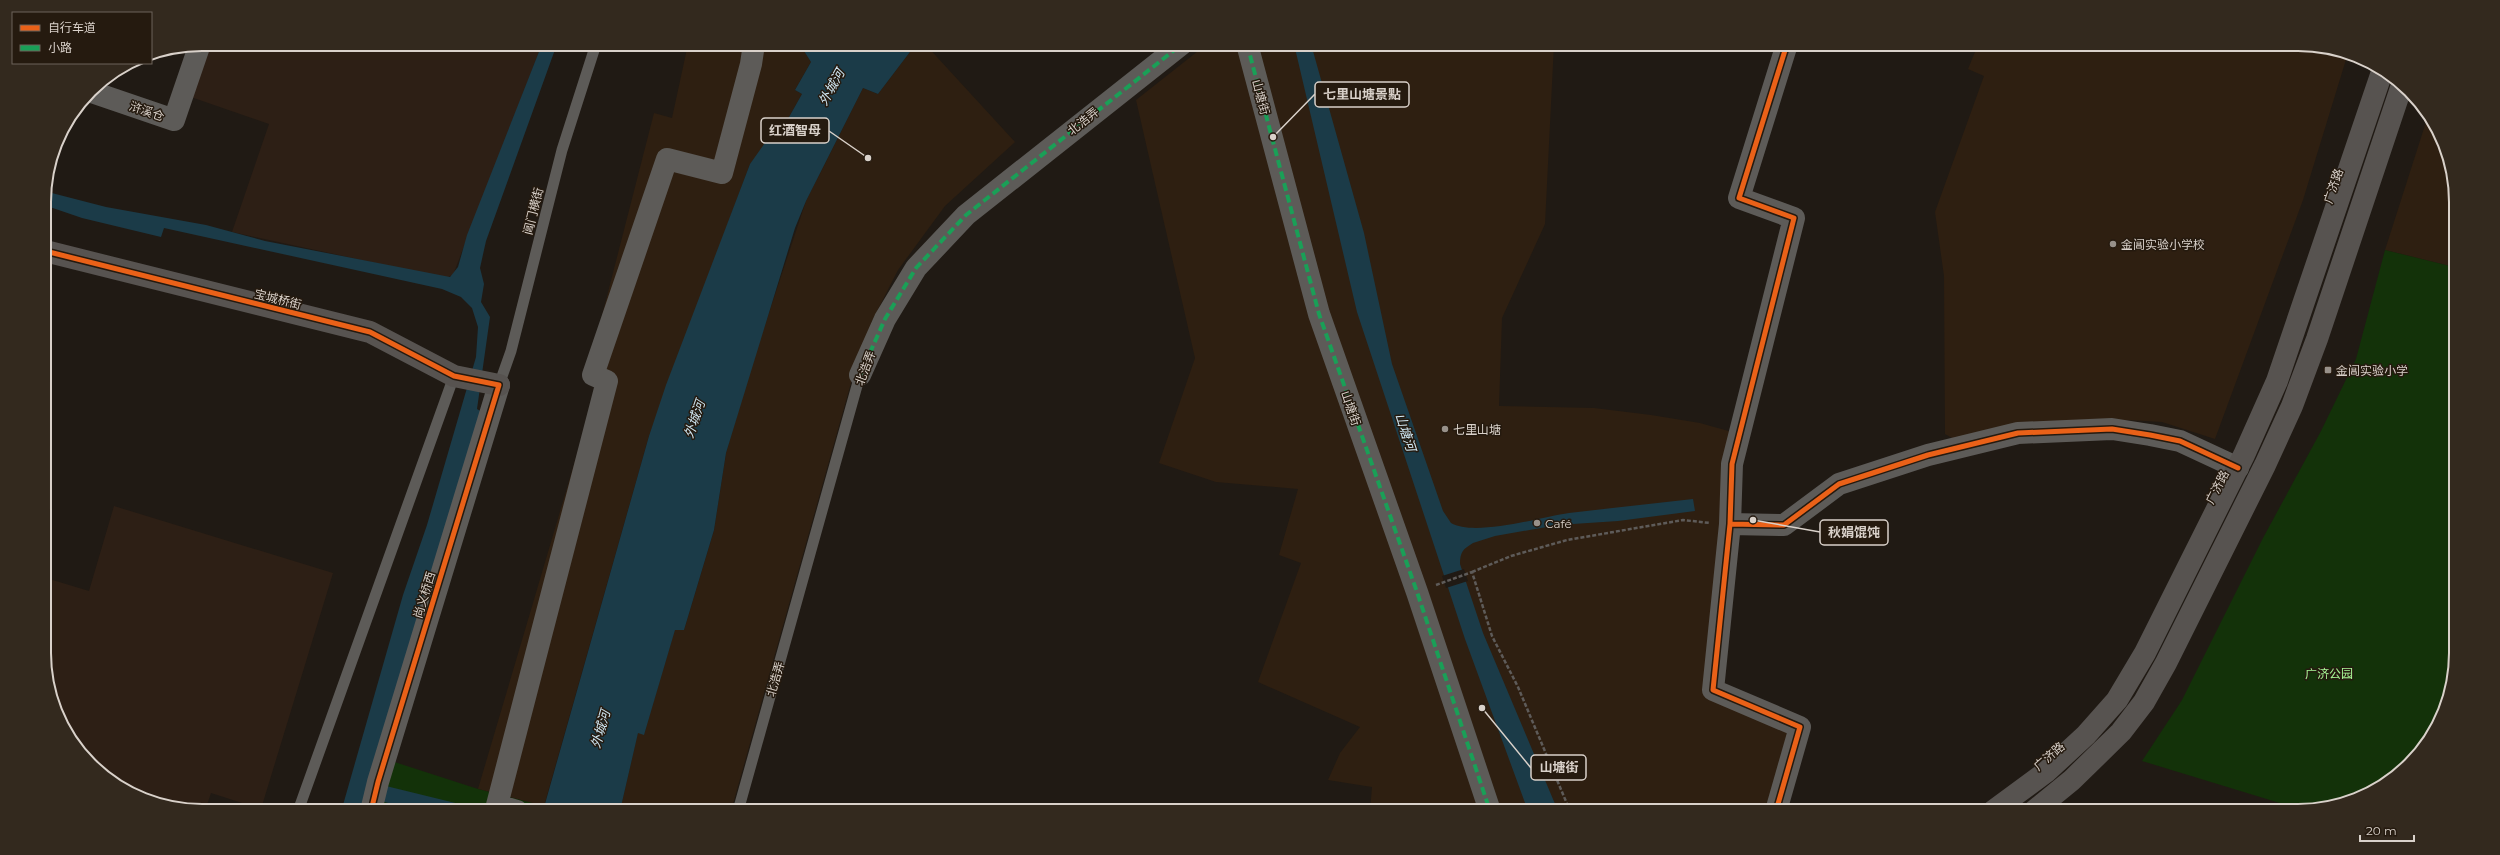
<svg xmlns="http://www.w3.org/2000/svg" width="2500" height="855" font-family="Montserrat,'Noto Sans SC',sans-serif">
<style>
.built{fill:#2e1f11}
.industrial{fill:#2d1f15}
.green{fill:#133209}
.water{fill:#1b3b48}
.pier{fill:#201a14}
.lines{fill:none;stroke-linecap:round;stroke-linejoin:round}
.path{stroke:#5e5b59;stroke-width:2.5;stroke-dasharray:4 2;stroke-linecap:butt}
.lane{stroke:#5d5b58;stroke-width:11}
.street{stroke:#5d5b58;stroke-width:22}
.secondary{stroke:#575350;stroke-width:22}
.quiet{stroke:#1a9f57;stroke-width:4;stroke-dasharray:8 4;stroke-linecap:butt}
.cycleway-casing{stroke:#251a0f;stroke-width:8}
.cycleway{stroke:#ea6118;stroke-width:5}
.poi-dot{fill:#98918a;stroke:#251a0f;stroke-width:1.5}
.labels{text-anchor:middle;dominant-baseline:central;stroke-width:3;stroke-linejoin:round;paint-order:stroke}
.street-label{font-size:12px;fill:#d9d1ca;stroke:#251a0f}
.poi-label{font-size:12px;fill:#d9d1ca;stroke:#251a0f;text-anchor:start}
.park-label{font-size:12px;fill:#a8f996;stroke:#251a0f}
.water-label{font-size:13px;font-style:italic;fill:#d0e8f4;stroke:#251a0f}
.rim{fill:none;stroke:#d9d1ca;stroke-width:2}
.leader{fill:none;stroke:#d9d1ca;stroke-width:1.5}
.callout-dot{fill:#d9d1ca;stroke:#251a0f;stroke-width:1.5}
.callout{fill:#251a0f;stroke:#d9d1ca;stroke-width:1.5}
.callout-label{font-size:13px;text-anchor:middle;font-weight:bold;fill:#d9d1ca}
</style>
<rect width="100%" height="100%" fill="#201a14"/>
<!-- built -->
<path class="built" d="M688,44H807L804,51L811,62L795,90L802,94L780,133L750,164L649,436L544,806L478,789L598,383L586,378L654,113L672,118Z
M916,44H925L1015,142L945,206L898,270L872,321L856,365L731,811H620L638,732L644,734L675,629L684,630L714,530L726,453L751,367L806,201L863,88L878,94Z
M1207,44H1554L1545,224L1502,318L1499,406L1594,408L1651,415L1700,423L1739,434L1713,689L1800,727L1776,811H1370L1372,787L1328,780L1340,753L1360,727L1258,682L1301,563L1279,555L1298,489L1216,482L1159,463L1195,358L1136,100Z
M1960,44H2298L2339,49L2348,53L2303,200L2215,439L2162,422L2128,420L1954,439L1945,434L1944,276L1935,212L1984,76L1968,69L1975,52L1959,46Z
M2431,118L2440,132L2453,171L2454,267L2385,250L2426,122Z"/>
<!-- industrial -->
<path class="industrial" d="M206,44H542L453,275L445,278L232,232L269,124L188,96Z
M114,506L333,573L261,809L211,793L205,811L161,806L123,790L83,757L60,723L47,684L46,578L89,591Z"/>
<!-- green -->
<path class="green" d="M2385,250L2454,267L2456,653L2451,694L2430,741L2395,778L2349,803L2306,811L2142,761L2182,700L2263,538L2321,431L2356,359Z
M376,756L478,789L544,806L543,811H367Z"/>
<!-- water -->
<path class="water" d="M542,44H557L486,241L480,268L484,284L481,302L490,317L477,409L482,412L386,786L488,811H419L369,798L367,810L343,805L403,595L427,525L476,357L478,327L472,308L461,297L442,289L164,228L161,237L82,218L44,205V191L106,207L206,225L265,241L450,277L458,267L467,235Z
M807,44H916L878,94L863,88L806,201L795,228L726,453L714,530L684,630H675L644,735L638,733L620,811H543L649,436L666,385L750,164L774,130L780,133L802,94L795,90L811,62L804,51Z
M1294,44H1311L1364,233L1392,364L1443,511L1451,523C1475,537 1541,517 1569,513C1610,508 1652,504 1693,499L1695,511L1618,521L1558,525L1495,536L1473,543C1463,549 1460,552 1460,564L1483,633L1558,811H1528L1465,639L1357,312Z"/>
<!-- pier -->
<path class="pier" d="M1464,569L1468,581L1446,588L1442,576Z"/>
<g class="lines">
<!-- path -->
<path class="path" d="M1472,572L1511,556L1567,540L1683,520L1710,523
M1436,585L1472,572L1492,636L1518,687L1570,811"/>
<!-- lane -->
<path class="lane" d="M499,385L511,351L562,150L596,44
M298,811L454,376
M738,811L860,375"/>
<!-- street -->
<path class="street" d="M1247,44L1319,314L1417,592L1490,811
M89,91L174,120L200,44
M860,375L885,319L916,268L966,215L1182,44
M1730,524L1784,525L1839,484L1928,455L2018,433L2112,429L2150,435L2180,441L2238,468
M371,811L378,782L499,385
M517,811L497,805L607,381L593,375L667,159L722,173L751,64L754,44
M1776,811L1800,727L1713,690L1730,524L1732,464L1794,218L1739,198L1787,44"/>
<!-- secondary -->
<path class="secondary" d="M45,251L370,332L454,376L499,385
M1993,811L2046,772L2086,735L2117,700L2145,653L2244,455L2277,381L2383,69
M2034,811L2072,780L2121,732L2144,702L2166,663L2265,465L2292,406L2317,339L2402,85"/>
<!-- quiet -->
<path class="quiet" d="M1247,44L1319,314L1417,592L1490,811
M860,375L885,319L916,268L966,215L1182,44"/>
<defs>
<path id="cycleway" d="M45,251L370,332L454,376L499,385L378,782L371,811
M1730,524L1784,525L1839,484L1928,455L2018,433L2112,429L2150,435L2180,441L2238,468
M1776,811L1800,727L1713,690L1730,524L1732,464L1794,218L1739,198L1787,44"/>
</defs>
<!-- cycleway casing -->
<use href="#cycleway" class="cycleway-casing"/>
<!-- cycleway -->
<use href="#cycleway" class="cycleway"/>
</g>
<!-- markers -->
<g class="poi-dot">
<circle cx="2113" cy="244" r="4"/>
<rect x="2324" y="366" width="8" height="8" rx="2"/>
<circle cx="1445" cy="429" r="4"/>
<circle cx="1537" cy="523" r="4"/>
</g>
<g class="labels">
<!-- street labels -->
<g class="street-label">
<text transform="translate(1261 97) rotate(75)">山塘街</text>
<text transform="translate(147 111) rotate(19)">浒溪仓</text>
<text transform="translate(1083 121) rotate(-39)">北浩弄</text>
<text transform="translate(2333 186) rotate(-71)">广济路</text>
<text transform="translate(533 211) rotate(-76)">阊门横街</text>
<text transform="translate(278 299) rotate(14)">宝城桥街</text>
<text transform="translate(865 368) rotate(-69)">北浩弄</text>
<text transform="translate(1351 408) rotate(71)">山塘街</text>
<text transform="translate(2217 487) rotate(-63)">广济路</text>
<text transform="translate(424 595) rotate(-73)">尚义桥西</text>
<text transform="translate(775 679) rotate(-74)">北浩弄</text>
<text transform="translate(2049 756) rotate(-41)">广济路</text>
</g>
<!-- poi labels -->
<g class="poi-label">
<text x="2121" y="244">金阊实验小学校</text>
<text x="2336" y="370">金阊实验小学</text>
<text x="1453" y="429">七里山塘</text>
<text x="1545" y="523">Café</text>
</g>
<!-- park labels -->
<g class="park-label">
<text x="2329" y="673">广济公园</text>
</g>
<!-- water labels -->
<g class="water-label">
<text transform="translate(831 87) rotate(-61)">外城河</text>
<text transform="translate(694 419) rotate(-71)">外城河</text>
<text transform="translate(1406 432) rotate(72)">山塘河</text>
<text transform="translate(600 729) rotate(-74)">外城河</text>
</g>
</g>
<!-- crop -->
<path d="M0 0H2500V855H0ZM202 51H2298A151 151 0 0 1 2449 202V653A151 151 0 0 1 2298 804H202A151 151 0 0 1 51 653V202A151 151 0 0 1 202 51Z" fill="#33291e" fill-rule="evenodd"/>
<path class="rim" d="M202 51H2298A151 151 0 0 1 2449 202V653A151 151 0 0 1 2298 804H202A151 151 0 0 1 51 653V202A151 151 0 0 1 202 51Z"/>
<!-- callouts -->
<path class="leader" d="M1273 137L1315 94M868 158L829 131M1753 520L1820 532M1482 708L1531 768"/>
<g class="callout-dot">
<circle cx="1273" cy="137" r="4"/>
<circle cx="868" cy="158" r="4"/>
<circle cx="1753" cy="520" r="4"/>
<circle cx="1482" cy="708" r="4"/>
</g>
<g class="callout">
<rect x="1315" y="82" width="94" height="25" rx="4"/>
<rect x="761" y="118" width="68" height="25" rx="4"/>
<rect x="1820" y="520" width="68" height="25" rx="4"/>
<rect x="1531" y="755" width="55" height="25" rx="4"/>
</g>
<g class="callout-label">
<text x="1362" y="99">七里山塘景點</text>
<text x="795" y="135">红酒智母</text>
<text x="1854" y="537">秋娟馄饨</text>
<text x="1559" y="772">山塘街</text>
</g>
<!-- legend -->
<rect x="12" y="12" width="140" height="52" fill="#251a0f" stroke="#6d635a"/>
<rect x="20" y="25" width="20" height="6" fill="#ea6118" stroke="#6d635a"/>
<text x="48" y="32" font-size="12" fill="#d9d1ca">自行车道</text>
<rect x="20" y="45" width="20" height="6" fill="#1a9f57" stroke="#6d635a"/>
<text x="48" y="52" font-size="12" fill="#d9d1ca">小路</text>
<!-- scale -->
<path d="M2360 835v6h54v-6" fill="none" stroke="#d9d1ca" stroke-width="2"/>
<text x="2366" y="835" font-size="12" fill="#d9d1ca" stroke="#251a0f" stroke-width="3" paint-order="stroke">20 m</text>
</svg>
